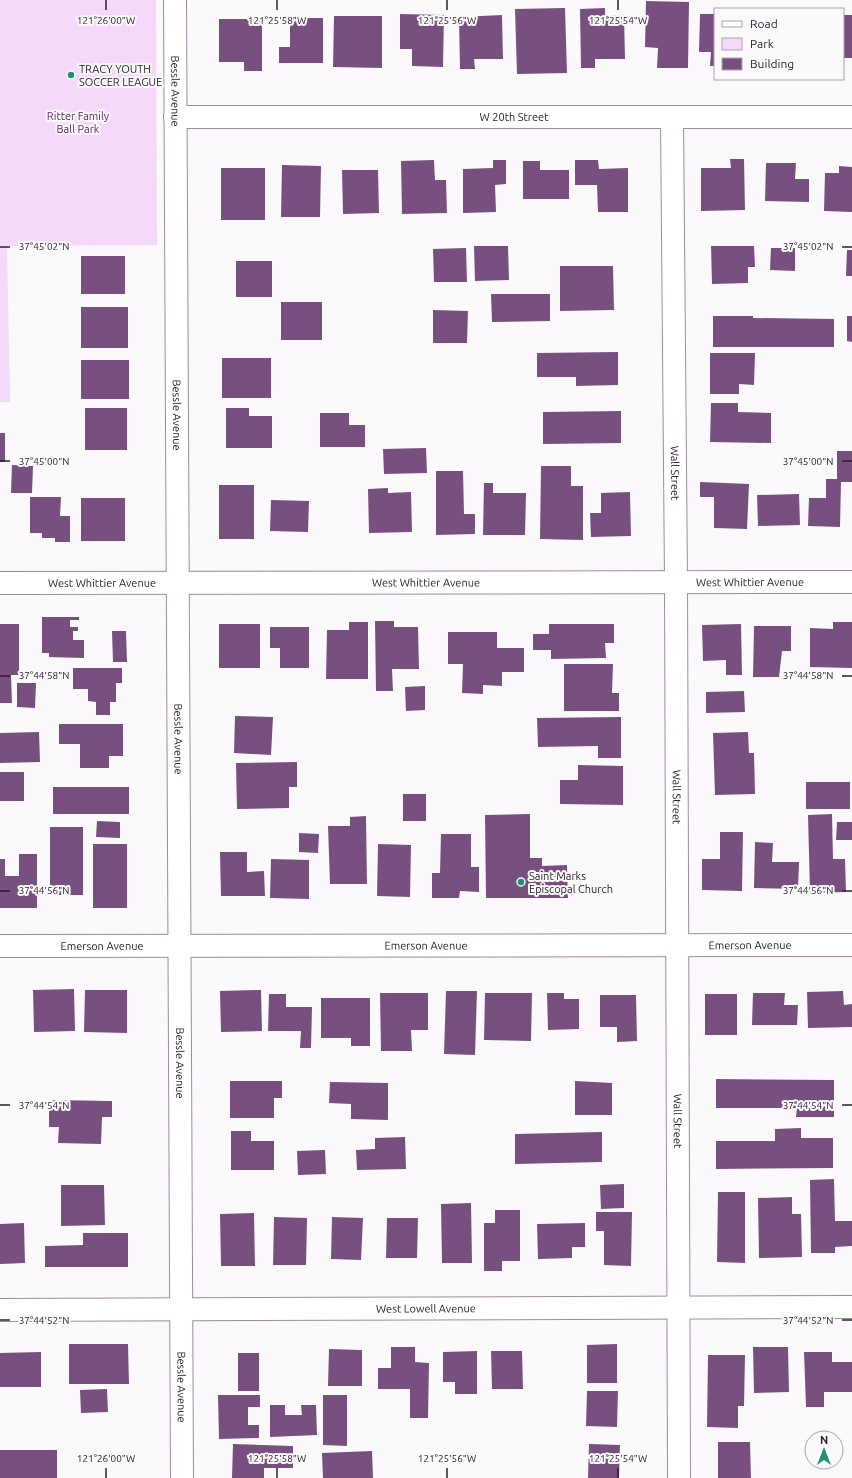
<svg xmlns="http://www.w3.org/2000/svg" width="852" height="1478" font-family="Ubuntu,sans-serif">
<style>
.green{fill:#f4d9fa}
.building{fill:#775080}
.lines{fill:none;stroke-linecap:round;stroke-linejoin:round}
.minor-casing{stroke:#9c8b9f;stroke-width:24}
.minor{stroke:#fff;stroke-width:22}
.ticks{fill:none;stroke:#28222a;stroke-width:1.5}
.poi-dot{fill:#209173;stroke:#fcf9fd;stroke-width:1.5}
.labels{text-anchor:middle;dominant-baseline:central;stroke-width:4;stroke-linejoin:round;paint-order:stroke}
.poi-label{font-size:11px;fill:#28222a;stroke:#fcf9fd;text-anchor:start}
.street-label{font-size:11px;fill:#28222a;stroke:#fcf9fd}
.park-label{font-size:11px;fill:#5b2767;stroke:#fcf9fd}
.ticks-label{font-size:10px;text-anchor:middle;fill:#28222a;stroke:#fcf9fd;stroke-width:4;stroke-linejoin:round;paint-order:stroke}
</style>
<rect width="100%" height="100%" fill="#fcf9fd"/>
<!-- green -->
<path class="green" d="M0,0H156L157,245L7,246L10,402H0Z"/>
<!-- building -->
<path class="building" d="M646,1L689,2L688,68H657L658,48L645,47Z
M565,8L567,73L517,74L515,9Z
M605,8V16L624,15L625,59H595V68H581L580,9Z
M400,14L444,15L443,67L412,66V49H400Z
M700,14H715V66H710L711,52H699Z
M502,15L503,59H474L475,69H460L459,17Z
M843,15H852V58H843Z
M334,16H382V68L333,67Z
M290,18H323V63H279V47H290Z
M219,19H262V71H244V62H219Z
M730,159H744L745,210L701,211V168H731Z
M434,160L435,180H446L447,213L402,214L401,161Z
M493,160H506V184L495,185L496,212L463,213V169L493,168Z
M575,160H598L599,169L628,168V212H598L597,185H575Z
M523,161H540V170H569V199H523Z
M766,163H796L795,179H809V202L765,201Z
M282,165L321,166L320,217H281Z
M839,166L852,167V212L824,211L825,173H839Z
M221,168H265V220H221Z
M342,170H378L379,213L343,214Z
M474,246H508L509,280L475,281Z
M711,246H754L755,267H748V283L712,284Z
M466,248L467,282H434L433,249Z
M771,248H795V271L770,270Z
M847,250H852V276H846Z
M81,256H125V294H81Z
M236,261H272V297H236Z
M560,266H613L614,310L560,311Z
M491,294H550V321L492,322Z
M281,302H322V340H281Z
M81,307H128V348H81Z
M433,310L468,311L467,343H433Z
M713,316H753V318L834,319V347H713Z
M847,316H852V342L847,341Z
M618,352V385L576,386V377H537V353Z
M710,353H755L754,385L739,384V394H710Z
M222,358H271V398H222Z
M81,360H129V399H81Z
M711,403H738V412L771,413V443L710,442Z
M85,408H127V450H85Z
M226,408H249V416H272V448H226Z
M621,411V443L543,444V412Z
M320,413H349V425H365V447H320Z
M0,433H5V462H0Z
M426,448L427,473L384,474L383,449Z
M837,451H852V482H841L840,527L808,526L809,498H826V479H837Z
M12,465L33,466L32,493H11Z
M541,466H571V486H583V540L540,539Z
M436,471H463L464,514H475V534L436,535Z
M700,482L749,484L747,529L714,528V497H700Z
M484,483H493V493H526L525,535H483Z
M219,485H254V539H219Z
M388,488V493L411,492L412,532L369,533L368,489Z
M630,492L631,536L591,537L590,513H601V493Z
M799,494L800,525L758,526L757,495Z
M30,497H61L60,516H70V542H55V538H42V533H30Z
M81,498H125V541H81Z
M271,500L309,501L308,532L270,531Z
M42,617H79V620H70V627H78V631H73V640H84V658L49,657V653H42Z
M375,621H394V627H418L419,669H392L393,691H376Z
M349,622H368V679H326L327,630H349Z
M833,622H852V668L810,667V628L833,629Z
M0,624H19V675H11L12,703H0Z
M219,624H260V668H219Z
M549,624H614V643H605L606,658L551,659V650H533V634H549Z
M741,624L742,675H726V660L703,661L702,625Z
M754,626H791V651H782L779,677H753Z
M270,627H309V668H280V648H270Z
M112,631H126L127,662H113Z
M448,632H497V648H524V672H502V686L483,685V694L462,693L463,664H448Z
M564,664H613L612,693H619V711H564Z
M73,668H122V683H116V702H110V715H96V702L88,701V689H73Z
M17,683H36L35,708L17,707Z
M425,686V710L406,711L405,687Z
M744,691L745,712L706,713V692Z
M235,716L273,717L271,755L234,753Z
M621,717V758H598V746L538,747L537,718Z
M59,724H123V756H109V768H80V744H59Z
M39,732L40,762L0,763V733Z
M748,732L749,753H754L755,794L715,795L713,733Z
M297,762V787H289V808L237,809L236,763Z
M578,765L623,766V805L560,804V780H578Z
M0,772H24V801H0Z
M806,782H850V809H806Z
M53,787H129V814H53Z
M403,794H426V821H403Z
M530,814V858H542V866L567,865L568,898H486L485,815Z
M832,814L833,859H845L846,892L810,893L808,815Z
M366,816L367,884H330L328,826H350V817Z
M97,821L120,822V838L96,837Z
M837,822H852V840H836Z
M50,827H83V895H50Z
M720,832H743L742,891L702,890V859H720Z
M299,833L319,834L318,853L299,852Z
M441,834H471V867H479V892L460,891L459,898H432V873H440Z
M755,842L773,843L772,862H799L798,889L754,888Z
M93,844H127V908H93Z
M378,844L411,845L410,897L377,896Z
M220,852H247V872L264,871L265,896H221Z
M19,854H37V908H0V859H5V876H19Z
M271,859L309,860V899L270,898Z
M74,989L75,1031L34,1032L33,990Z
M85,990H127V1033L84,1032Z
M261,990L262,1031L221,1032L220,991Z
M446,991H477L475,1055L444,1054Z
M843,991L844,1005L852,1004V1027L808,1028L807,992Z
M380,993H428V1030H411L412,1051H381Z
M485,993H532L531,1041L484,1040Z
M547,993H564V999H579V1029L548,1030Z
M753,993H785L784,1005H798L797,1025H752Z
M269,994H286V1007H312L311,1048H300L301,1031H268Z
M705,994H737V1035H705Z
M600,995H636L637,1041L617,1042V1027H600Z
M321,998H370V1046H351V1038H321Z
M716,1079L834,1080V1117H796L797,1108H716Z
M230,1081H282V1098H274V1118H230Z
M575,1081L612,1083V1115H575Z
M330,1082L388,1083V1120L351,1119V1104L329,1103Z
M49,1100L112,1101V1117H102L101,1144L58,1143L59,1127H49Z
M801,1128V1138H833V1168L716,1169V1141H775V1129Z
M231,1131H251V1141H274V1170H231Z
M602,1132V1162L515,1164V1134Z
M405,1137L406,1169L357,1170L356,1150L375,1149V1138Z
M325,1150L326,1174L298,1175L297,1151Z
M834,1179L835,1221H852V1246L835,1247V1253H811L810,1180Z
M624,1184V1208L601,1209L600,1185Z
M61,1185H104L105,1225L61,1226Z
M718,1192H745V1263L717,1262Z
M792,1197V1214H801L802,1257L759,1258L758,1198Z
M471,1203L472,1263H442L441,1204Z
M495,1210H520V1261H502V1271H484V1223H495Z
M596,1212H632L631,1266L604,1265V1231H596Z
M254,1213L255,1266H221L220,1214Z
M274,1217L307,1218L306,1265H273Z
M332,1217L363,1218L361,1260L331,1259Z
M387,1218H418L417,1258H386Z
M24,1223L25,1263L0,1264V1224Z
M585,1223V1247H572V1258L538,1259L537,1224Z
M83,1233H128V1267H45V1246L83,1245Z
M69,1344H128L129,1384H69Z
M617,1344V1383H587V1345Z
M391,1347H415V1362L429,1363L428,1418H410V1389H378V1368H391Z
M753,1347H788L789,1392L754,1393Z
M329,1349L362,1350V1386H328Z
M477,1351V1394H455V1382H443V1352Z
M491,1351H522L523,1389H492Z
M41,1352V1387H0V1353Z
M804,1352H832V1362H852V1392H824V1407H806Z
M238,1353H259V1391H238Z
M708,1355H745L744,1406H738V1428L707,1427Z
M107,1389L108,1412L81,1413L80,1390Z
M587,1391H618L617,1427L586,1426Z
M218,1395H260V1407H248V1425H259V1438L219,1439Z
M323,1395H347V1446L323,1445Z
M270,1405H285V1415H302L301,1405H316L317,1435L270,1437Z
M718,1442H750L751,1478H718Z
M233,1444L293,1446V1468H264V1478H232Z
M589,1444L620,1445L619,1478H588Z
M0,1450H57V1478H0Z
M372,1451L373,1478H323L322,1453Z"/>
<g class="lines">
<defs>
<g id="minor">
<path id="s1" d="M175,0L182,1478"/>
<path id="s2" d="M175,117H852"/>
<path id="s3" d="M672,117L676,581L679,1478"/>
<path id="s4" d="M0,583L852,582"/>
<path id="s5" d="M0,946L852,945"/>
<path id="s6" d="M0,1310L852,1307"/>
</g>
</defs>
<!-- minor casing -->
<use href="#minor" class="minor-casing"/>
<!-- minor -->
<use href="#minor" class="minor"/>
</g>
<!-- ticks -->
<path class="ticks" d="M106,0V10M277,0V10M447,0V10M618,0V10M0,247H10M842,247H852M0,461H10M842,461H852M0,676H10M842,676H852M0,891H10M842,891H852M0,1105H10M842,1105H852M0,1320H10M842,1320H852M106,1468V1478M277,1468V1478M447,1468V1478M618,1468V1478"/>
<!-- markers -->
<g class="poi-dot">
<circle cx="71" cy="75" r="4"/>
<circle cx="521" cy="882" r="4"/>
</g>
<g class="labels">
<!-- poi labels -->
<g class="poi-label">
<text x="79" y="69">TRACY YOUTH<tspan x="79" dy="13">SOCCER LEAGUE</tspan></text>
<text x="529" y="876">Saint Marks<tspan x="529" dy="13">Episcopal Church</tspan></text>
</g>
<!-- street labels -->
<g class="street-label">
<text stroke="none"><textPath href="#s1" startOffset="91">Bessle Avenue</textPath></text>
<text stroke="none"><textPath href="#s2" startOffset="339">W 20th Street</textPath></text>
<text stroke="none"><textPath href="#s1" startOffset="415">Bessle Avenue</textPath></text>
<text stroke="none"><textPath href="#s3" startOffset="356">Wall Street</textPath></text>
<text stroke="none"><textPath href="#s4" startOffset="102">West Whittier Avenue</textPath></text>
<text stroke="none"><textPath href="#s4" startOffset="426">West Whittier Avenue</textPath></text>
<text stroke="none"><textPath href="#s4" startOffset="750">West Whittier Avenue</textPath></text>
<text stroke="none"><textPath href="#s1" startOffset="739">Bessle Avenue</textPath></text>
<text stroke="none"><textPath href="#s3" startOffset="680">Wall Street</textPath></text>
<text stroke="none"><textPath href="#s5" startOffset="102">Emerson Avenue</textPath></text>
<text stroke="none"><textPath href="#s5" startOffset="426">Emerson Avenue</textPath></text>
<text stroke="none"><textPath href="#s5" startOffset="750">Emerson Avenue</textPath></text>
<text stroke="none"><textPath href="#s1" startOffset="1063">Bessle Avenue</textPath></text>
<text stroke="none"><textPath href="#s3" startOffset="1004">Wall Street</textPath></text>
<text stroke="none"><textPath href="#s6" startOffset="426">West Lowell Avenue</textPath></text>
<text stroke="none"><textPath href="#s1" startOffset="1387">Bessle Avenue</textPath></text>
</g>
<!-- park labels -->
<g class="park-label">
<text x="78" y="116">Ritter Family<tspan x="78" dy="13">Ball Park</tspan></text>
</g>
</g>
<g class="ticks-label">
<text x="106" y="24">121°26'00"W</text>
<text x="277" y="24">121°25'58"W</text>
<text x="447" y="24">121°25'56"W</text>
<text x="618" y="24">121°25'54"W</text>
<text x="44" y="250">37°45'02"N</text>
<text x="808" y="250">37°45'02"N</text>
<text x="44" y="465">37°45'00"N</text>
<text x="808" y="465">37°45'00"N</text>
<text x="44" y="679">37°44'58"N</text>
<text x="808" y="679">37°44'58"N</text>
<text x="44" y="894">37°44'56"N</text>
<text x="808" y="894">37°44'56"N</text>
<text x="44" y="1109">37°44'54"N</text>
<text x="808" y="1109">37°44'54"N</text>
<text x="44" y="1324">37°44'52"N</text>
<text x="808" y="1324">37°44'52"N</text>
<text x="106" y="1462">121°26'00"W</text>
<text x="277" y="1462">121°25'58"W</text>
<text x="447" y="1462">121°25'56"W</text>
<text x="618" y="1462">121°25'54"W</text>
</g>
<!-- legend -->
<rect x="714" y="8" width="130" height="72" fill="#fcf9fd" stroke="#a7a3a9"/>
<rect x="722" y="21" width="20" height="6" fill="#ffffff" stroke="#a7a3a9"/>
<text x="750" y="28" font-size="12" fill="#28222a">Road</text>
<rect x="722" y="38" width="20" height="12" fill="#f4d9fa" stroke="#a7a3a9"/>
<text x="750" y="48" font-size="12" fill="#28222a">Park</text>
<rect x="722" y="58" width="20" height="12" fill="#775080" stroke="#a7a3a9"/>
<text x="750" y="68" font-size="12" fill="#28222a">Building</text>
<!-- north arrow -->
<g transform="translate(824 1450)"><circle r="19" fill="#fcf9fd" stroke="#a7a3a9"/>
<path d="M0-3L7 15L0 10L-7 15Z" fill="#209173"/>
<text y="-6" font-size="11" font-weight="bold" text-anchor="middle" fill="#28222a">N</text>
</g>
</svg>
